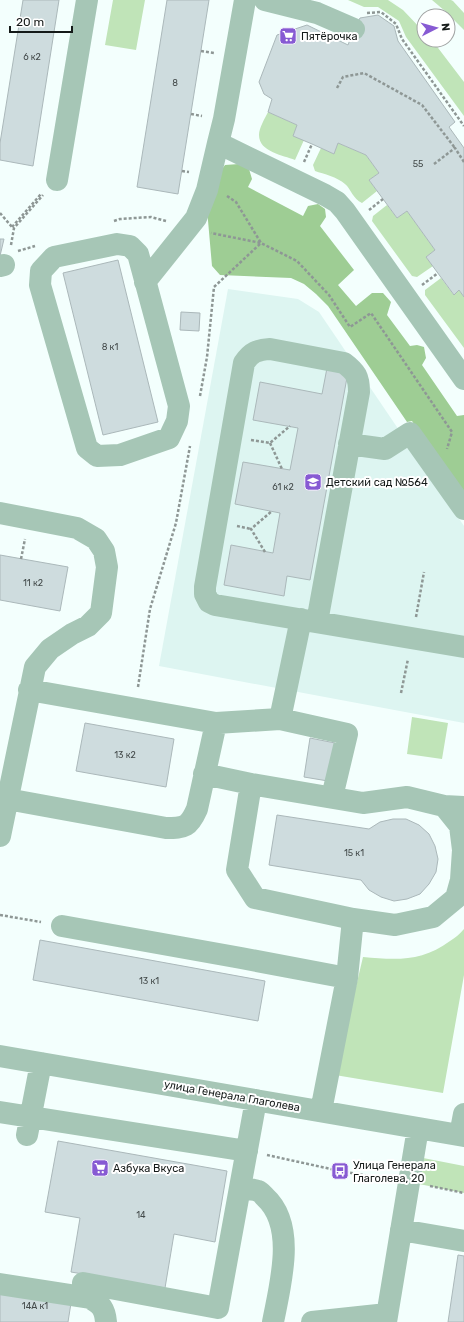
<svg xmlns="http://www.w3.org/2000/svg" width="464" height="1322" font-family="Rubik,sans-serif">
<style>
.built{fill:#ddf5f1}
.green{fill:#c0e4b8}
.forest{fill:#9ecd94}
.building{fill:#cedcde;stroke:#abb8ba}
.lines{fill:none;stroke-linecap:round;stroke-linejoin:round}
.path{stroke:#8e9795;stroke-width:2.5;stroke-dasharray:3 2;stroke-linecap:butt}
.minor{stroke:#a6c6b6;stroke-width:22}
.labels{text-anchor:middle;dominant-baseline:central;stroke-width:4;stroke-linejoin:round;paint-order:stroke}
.number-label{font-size:9px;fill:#434a4a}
.poi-label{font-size:11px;fill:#151a19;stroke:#fff;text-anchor:start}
.street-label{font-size:11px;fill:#151a19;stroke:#fff}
</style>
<rect width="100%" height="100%" fill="#f3fffd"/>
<!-- built -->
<path class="built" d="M228,289L298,299L319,312L464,526V723L159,666Z"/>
<!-- green -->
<path class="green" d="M113,0H145L136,50L105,45Z
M348,0H388L403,10L424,32V40H432L464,82V116L406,37L399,21L378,7H364Z
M432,0H451L453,1L464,13V30L445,11Z
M268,112L297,125L293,136L304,140L295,160C283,155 259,152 259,135C259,128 265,118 268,112Z
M338,143L366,155L379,173L369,180L377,191L362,203C353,199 351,189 345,184C337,177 324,174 315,171L313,165L321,148L334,154Z
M387,205L397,218L407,211L435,250L426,257L433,266L417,277L412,276L372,221L373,216Z
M441,278L453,294L459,290L464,297V348L425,295V290Z
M412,717L448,723L442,759L407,754Z
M464,929V975L443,1093L335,1075L363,957C396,960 422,962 450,941C455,938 460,934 464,929Z
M413,1156L464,1166V1193L409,1182Z"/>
<!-- forest -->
<path class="forest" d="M239,164L249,169L252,179L248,187L303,216L308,206L318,204L325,209L326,217L320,226L354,270L338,285L356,306L372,293H383L391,302L387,315L410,346L417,345L424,347L426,358L422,365L457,416L464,415V497L412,421L407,422L328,306L316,294L304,284L291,278L220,275L212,266L207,209L217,176L225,165Z"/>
<!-- building -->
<path class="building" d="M23,0H59L33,166L0,160V143Z
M167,0H209L178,194L137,187Z
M378,15L394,26L398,41L455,122L449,127L464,148V297L459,290L454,295L426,257L435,250L407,211L397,218L369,180L379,173L366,155L338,143L334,154L312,144L293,136L297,125L268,112L272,99L264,94L259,82L277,35L307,25L348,45L354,29L360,18Z
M0,239H4L0,256Z
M118,260L158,422L103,435L63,273Z
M181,312L200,313L199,331L180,330Z
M327,368L348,372L310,580L287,576L284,596L224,585L231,545L273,553L280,513L235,504L243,462L290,470L298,428L253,420L260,382L322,394Z
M0,555L68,567L60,611L0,600Z
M85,723L174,739L166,787L76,771Z
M310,738L335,743L328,781L304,777Z
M277,815L369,829L380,822L393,819H406L419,825L429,834L435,846L438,859L436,872L429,884L420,894L407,899L394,901L381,897L369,890L361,880L269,865Z
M40,940L265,981L258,1021L33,980Z
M58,1141L227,1171L215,1242L174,1234L165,1288L71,1272L80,1218L45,1212Z
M458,1255L464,1256V1322H448Z
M0,1292L71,1303L68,1322H0Z"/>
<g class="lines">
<!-- path -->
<path class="path" d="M367,13L381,12L396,24L402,39L464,126
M201,51L214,53
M337,88L343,77L364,73L422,105L455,148
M191,114L202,116
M304,162L312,144
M434,164L455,148L464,162
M182,171L189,172
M227,196L236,202L261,243L297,261L329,295L350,327L371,313L452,432L447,449
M369,210L383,199
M0,213L12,227
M114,221L120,219L151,217L166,221
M12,227L41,194
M11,245L14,228L43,195
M18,251L35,246
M422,285L438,273
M200,396L207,357L214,287L261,243L211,233
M251,440L270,443L290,426
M270,443L282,469
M237,526L251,529
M265,552L251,529L272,511
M21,559L25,539
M416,617L424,572
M138,687L150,609L176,523L190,446
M401,693L408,659
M0,915L41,922
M267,1155L340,1171L387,1179
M430,1186L464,1193"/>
<!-- minor -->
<path class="minor" d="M245,0L224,119L218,143L325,195L337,202L345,211L464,379
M265,0L317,13L354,29
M57,180L87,0
M117,244L130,246L138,254L179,406L177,421L169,438L120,455L97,456L87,448L40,285L41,271L54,257Z
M0,266L4,265
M145,282L196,218L207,190L218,143
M349,444L385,449L410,433L464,509
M0,513L77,528L96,539L104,551L107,567L101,613L88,626L72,634L50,649L35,667L0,836
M317,622L359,392C359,377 356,372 344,363L270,349C257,350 251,352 244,363L205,587V594L209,602L215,605L464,647
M29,690L216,723L280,719L301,619
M280,719L347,734L332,797
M204,774L251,784
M7,799L166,828C185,828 189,827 197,809L216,723
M444,806L460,826L463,850L461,880L456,898L433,917L395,925L353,919L255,898L237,870L251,784L363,803L407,797L444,806L464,807
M62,926L241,958L347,978
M0,1056L464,1136
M321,1111L347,978L353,919
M0,1112L247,1151
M27,1135L41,1063
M460,1135L464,1114
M240,1188C245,1189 253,1189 258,1191C261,1192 263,1195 265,1197C297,1226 280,1285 273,1322
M401,1230L464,1241
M83,1283L218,1308L256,1100
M0,1284L90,1298C101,1304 105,1309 106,1322
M312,1322L387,1314
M386,1322L418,1128"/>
</g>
<!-- icons -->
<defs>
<symbol id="supermarket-square" viewBox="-11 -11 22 22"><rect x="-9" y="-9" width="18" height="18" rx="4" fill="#875ad3" stroke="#fff"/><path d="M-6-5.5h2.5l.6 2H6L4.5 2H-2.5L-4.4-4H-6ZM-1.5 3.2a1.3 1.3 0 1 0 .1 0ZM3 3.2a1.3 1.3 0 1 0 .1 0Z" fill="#fff"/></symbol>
<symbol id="school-square" viewBox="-11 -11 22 22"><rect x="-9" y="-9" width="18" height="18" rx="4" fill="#875ad3" stroke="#fff"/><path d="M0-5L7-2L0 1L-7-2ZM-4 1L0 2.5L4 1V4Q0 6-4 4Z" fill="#fff"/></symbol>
<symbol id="bus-square" viewBox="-11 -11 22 22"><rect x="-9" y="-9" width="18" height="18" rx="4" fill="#875ad3" stroke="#fff"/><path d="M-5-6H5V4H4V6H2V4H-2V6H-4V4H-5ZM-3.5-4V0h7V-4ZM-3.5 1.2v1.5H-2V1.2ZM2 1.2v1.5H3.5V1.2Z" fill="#fff"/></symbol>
</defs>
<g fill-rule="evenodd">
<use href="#supermarket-square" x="278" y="26" width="20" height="20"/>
<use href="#school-square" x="303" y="472" width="20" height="20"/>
<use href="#supermarket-square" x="90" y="1158" width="20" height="20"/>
<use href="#bus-square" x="330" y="1161" width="20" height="20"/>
</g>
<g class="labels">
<!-- number labels -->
<g class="number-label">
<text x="32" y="57">6 к2</text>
<text x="175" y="83">8</text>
<text x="418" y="164">55</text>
<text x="110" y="347">8 к1</text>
<text x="283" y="487">61 к2</text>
<text x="33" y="583">11 к2</text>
<text x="125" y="755">13 к2</text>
<text x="354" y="853">15 к1</text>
<text x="149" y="981">13 к1</text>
<text x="141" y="1215">14</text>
<text x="35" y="1306">14А к1</text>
</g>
<!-- poi labels -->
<g class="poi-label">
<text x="301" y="36">Пятёрочка</text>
<text x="326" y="482">Детский сад №564</text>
<text x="353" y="1165">Улица Генерала<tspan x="353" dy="13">Глаголева, 20</tspan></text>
<text x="113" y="1168">Азбука Вкуса</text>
</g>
<!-- street labels -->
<g class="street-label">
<text transform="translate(232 1096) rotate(10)">улица Генерала Глаголева</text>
</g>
</g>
<!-- north arrow -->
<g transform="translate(436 28) rotate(84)"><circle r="19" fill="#ffffff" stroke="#a1a3a3"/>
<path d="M0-3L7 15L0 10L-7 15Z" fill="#875ad3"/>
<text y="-6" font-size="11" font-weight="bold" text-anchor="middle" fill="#151a19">N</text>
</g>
<!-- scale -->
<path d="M10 26v6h62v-6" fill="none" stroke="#151a19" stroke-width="2"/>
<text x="16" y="26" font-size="12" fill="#151a19" stroke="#ffffff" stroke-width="3" paint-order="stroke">20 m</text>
</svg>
